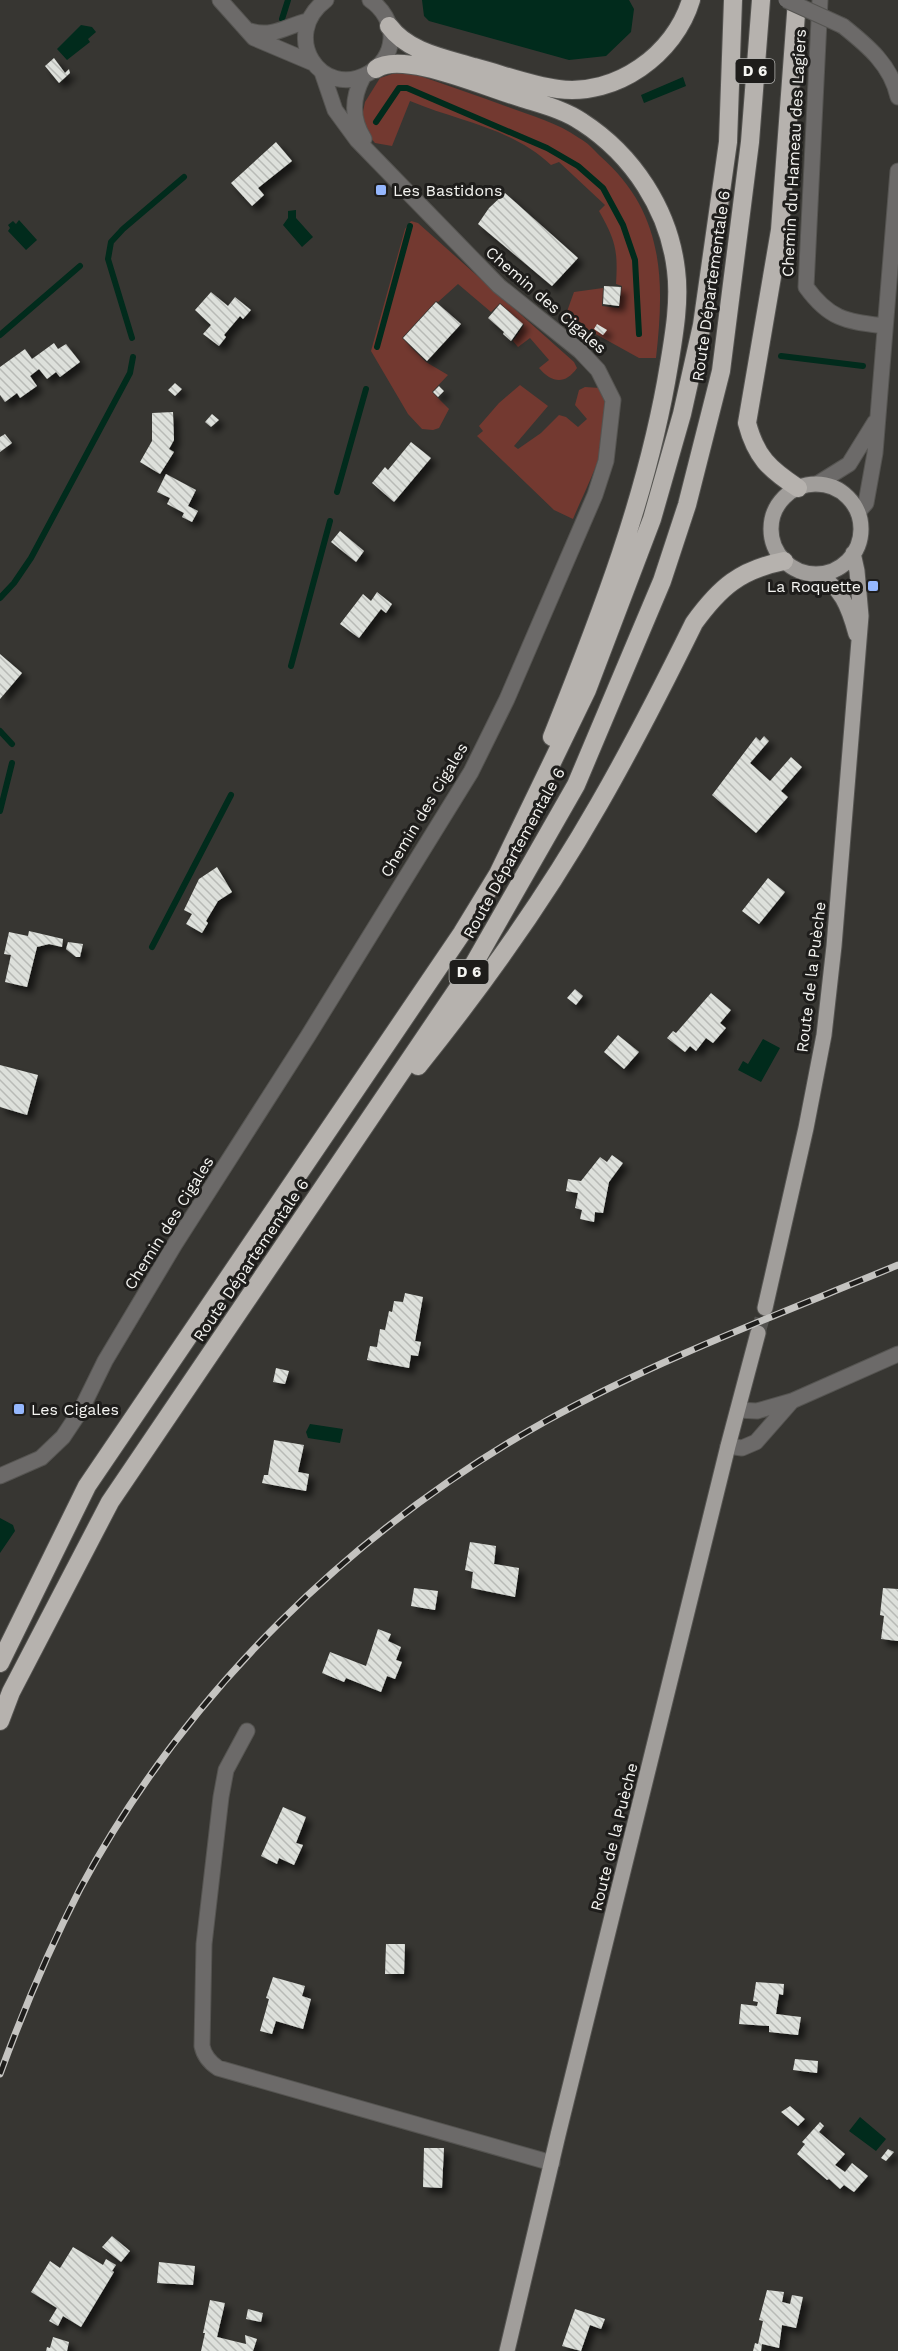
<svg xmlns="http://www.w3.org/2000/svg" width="898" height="2351" font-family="'Work Sans',sans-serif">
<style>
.green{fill:#733930}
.water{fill:#012b1c}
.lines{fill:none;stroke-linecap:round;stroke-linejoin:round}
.stream{stroke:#012b1c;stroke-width:6}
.building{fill:url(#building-back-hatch);filter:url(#shadow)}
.major-tunnel{stroke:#53524f;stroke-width:15;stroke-dasharray:15 8;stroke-linecap:butt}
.minor-casing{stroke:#555451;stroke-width:17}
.major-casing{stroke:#555451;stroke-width:17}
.highway-casing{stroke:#555451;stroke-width:20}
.minor{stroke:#6c6a69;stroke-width:15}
.major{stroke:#a19e9b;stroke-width:15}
.highway{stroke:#b6b2ae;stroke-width:18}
.rail-casing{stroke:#c4c3c0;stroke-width:7}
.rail{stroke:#1e1d1b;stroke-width:4.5;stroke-dasharray:14;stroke-linecap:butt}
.minor-bridge-casing{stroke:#555451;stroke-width:17;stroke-linecap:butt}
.minor-bridge{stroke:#6c6a69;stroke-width:15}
.poi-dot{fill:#95b7fd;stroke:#1e1d1b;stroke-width:2}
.labels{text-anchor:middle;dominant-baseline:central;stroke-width:6;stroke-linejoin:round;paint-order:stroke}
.shield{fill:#1e1d1b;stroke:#b4b4b1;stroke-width:1.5}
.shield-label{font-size:15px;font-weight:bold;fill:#f4f4f1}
.street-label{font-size:16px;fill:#f4f4f1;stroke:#1e1d1b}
.poi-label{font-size:16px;fill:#f4f4f1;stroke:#1e1d1b;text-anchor:start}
</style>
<defs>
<pattern id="building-back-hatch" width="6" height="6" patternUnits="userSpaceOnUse" patternTransform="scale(1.5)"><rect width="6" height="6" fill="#dde0db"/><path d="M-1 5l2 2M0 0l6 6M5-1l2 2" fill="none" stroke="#b8bab6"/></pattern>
<filter id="shadow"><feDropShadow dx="5.5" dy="5.5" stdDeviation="3" flood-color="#0009"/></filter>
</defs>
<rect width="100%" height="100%" fill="#373632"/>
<!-- green -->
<path class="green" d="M401,71L417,75C447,85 478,96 508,107C532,116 558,123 579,138C587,142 594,150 600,156C664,212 665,279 656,358H639L565,317L574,292L603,288L602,306L619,308L622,286L616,284C618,251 616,241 599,211L605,205L559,162L551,165C510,127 460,122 410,101L392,146L375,143L360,125L365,102L380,78Z
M411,221L418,223L574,362L577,368C565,385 552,383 539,368L549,360L530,338L518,347L513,341L524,325L500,303L491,312L458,284L438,302L436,301L402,338L426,362L448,375L432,392L449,409L439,428L433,430L422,429L408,414L371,351L405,229Z
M520,385L548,406L514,446L518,449L541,433L559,415L566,417L578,427L587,419L575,405L579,390L585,387L600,388C620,429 589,480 573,519L554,510L477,436L483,431L479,426L499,403Z"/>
<!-- water -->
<path class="water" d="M422,0H629L634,9L631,32L606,56L569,60L429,21L424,16Z
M81,25L92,27L96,32L88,39L90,42L67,60L57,49Z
M683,77L686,86L644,103L641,95Z
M296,210V218L313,237L302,247L283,225L288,218V211Z
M19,220L37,240L26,250L8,231L10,228L8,225L13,221L16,224Z
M763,1039L780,1048L761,1082L738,1070L743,1061L748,1064Z
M310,1424L343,1429L340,1443L308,1438L306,1432Z
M0,1518L13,1525L15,1531L0,1553Z
M860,2117L886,2139L876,2151L849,2131Z"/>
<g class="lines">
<!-- stream -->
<path class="stream" d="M282,19L288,0
M376,122L399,88H407L547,148L578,166L603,188L623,225L635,260L639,334
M0,335L80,266
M132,338L108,259L111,242L123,229L184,177
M377,347L410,226
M781,356L863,366
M337,492L366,389
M0,598L14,583L31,558L130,373L133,357
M291,666L330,521
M0,731L12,744
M0,811L12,763
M152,947L231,795"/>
</g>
<!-- building -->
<path class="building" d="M54,58L65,73L69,69L70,73L59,83L45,66Z
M276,142L292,161L258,188L264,195L252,206L231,183Z
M505,193L578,258L552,286L478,224L489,208Z
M604,286L621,287L619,306L603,304Z
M211,292L228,306L235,297L251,310L243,319L240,316L224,335L226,337L219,346L203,334L211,325L195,310Z
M436,302L461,324L427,361L403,338Z
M500,304L523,324L511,341L503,334L504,332L488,318Z
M597,324L607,330L603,335L594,329Z
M54,343L58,349L66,344L80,362L60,377L56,372L47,379L39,369L30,376L37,386L20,398L17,393L5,402L0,395V367L25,349L32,359Z
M175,383L182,389L175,396L168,390Z
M439,386L444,391L438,397L433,392Z
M173,412L174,440L169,449L174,452L160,474L140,462L152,441V413Z
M212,414L219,420L211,427L205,422Z
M5,434L12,443L0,452V437Z
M411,442L431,458L394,502L372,483L385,467L388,470Z
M166,474L196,490L188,506L198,511L192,522L182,517L184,513L167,504L170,498L157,492Z
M340,531L364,551L356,562L331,542Z
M377,592L392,604L386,613L381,609L359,638L340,624L363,594L371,601Z
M0,654L22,673L0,699Z
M764,736L769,741L750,763L770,781L791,757L802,767L781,791L788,797L756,833L712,795L756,737L760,741Z
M217,867L232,892L218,901L206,921L208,923L202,933L186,924L192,914L184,910L199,879Z
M768,878L785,892L759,924L742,911Z
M29,931L63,939L62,947L49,944L37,947L27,987L5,982L11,955L4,954L9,932L28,936Z
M68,942L83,944L80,957H76L66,949Z
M575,989L583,996L576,1005L567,998Z
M711,993L731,1010L720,1023L726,1028L713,1043L706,1038L696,1051L690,1046L685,1052L667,1038L673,1031L676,1033Z
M618,1035L639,1052L624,1069L604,1052Z
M0,1065L38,1075L27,1115L0,1107Z
M612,1155L623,1163L609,1182L603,1213L595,1212L594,1222L580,1219L582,1210L575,1208L578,1193L566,1191L568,1179L581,1181L600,1157L607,1162Z
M405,1293L423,1297L415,1341L421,1342L418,1356L411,1355L409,1368L367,1360L370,1346L377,1347L380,1329L385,1330L389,1311L392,1312L394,1301L403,1302Z
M276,1368L289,1371L285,1384L273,1382Z
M274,1440L304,1445L298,1472L309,1474L306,1491L262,1483L264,1475H268Z
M470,1542L496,1546L494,1564L519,1568L515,1597L471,1588L473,1572L465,1570Z
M414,1588L438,1591L435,1610L411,1606Z
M883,1588L898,1589V1641L881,1639L884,1616L880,1615Z
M378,1629L391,1634L388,1641L401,1647L396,1660L402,1662L395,1679L387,1676L381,1692L346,1678L344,1682L322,1673L330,1652L366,1666Z
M283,1807L306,1817L296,1843L303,1845L294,1865L279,1858L277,1864L261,1856Z
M386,1944H405L404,1974H385Z
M273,1977L305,1986L302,1996L311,1999L303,2029L276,2021L272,2034L260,2031L269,1999L266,1998Z
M756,1982L784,1984L783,1995L779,1994L776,2014L801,2017L798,2035L769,2032V2026L739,2024L741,2004L757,2006L758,2002L753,2001Z
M795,2059L818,2061L817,2073L793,2070Z
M790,2106L805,2119L798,2126L781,2112Z
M820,2122L824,2126L819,2132L845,2154L835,2165L845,2172L852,2163L868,2176L854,2192L844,2185L840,2189L829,2179L827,2180L797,2154L805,2144L802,2142Z
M424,2148H444L442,2188L423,2187Z
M888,2149L894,2152L886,2161L881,2158Z
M112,2236L130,2251L121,2262L102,2247Z
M73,2247L103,2265L106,2259L116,2265L112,2271L114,2272L81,2327L63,2316L58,2326L49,2321L57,2308L31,2292L50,2261L60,2268Z
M159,2262L195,2266L193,2285L157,2283Z
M767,2290L784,2292L782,2302L790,2304L792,2295L803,2297L796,2328L782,2325L779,2348L762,2344L761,2351H753L755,2343L758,2344L763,2321L759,2320Z
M210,2300L225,2303L217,2337L246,2344L245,2335L257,2339L253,2351H201L205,2333H203Z
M248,2309L263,2313L261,2322L246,2319Z
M575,2309L605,2319L601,2329L590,2325L581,2351L562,2346Z
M53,2337L69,2342L67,2351H46L47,2347L50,2348Z"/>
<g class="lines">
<!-- major-tunnel -->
<path class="major-tunnel" d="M758,1333L765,1308"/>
<defs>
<path id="minor" d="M220,0L254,38L313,63
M326,0C279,35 321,101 369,73C382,66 390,53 391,39C392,23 382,8 370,0
M820,0L806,287C830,320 846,321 885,326
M843,26C868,46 891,65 898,97
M250,31C273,38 287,26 307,21
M363,77C352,98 351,118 364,139
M817,484L849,464L875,422
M858,512L866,503L875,453L898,171
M792,1401L898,1354
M728,1446L742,1448L756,1442L792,1401L757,1411L738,1410
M0,1476L41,1458L63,1437L81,1410L105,1361L175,1244L308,1036L471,772L507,699L595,495L606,461L613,400L598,370L580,351L499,286L357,140L335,110L322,72
M247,1731L226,1770L221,1797L204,1944L202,2046C204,2056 209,2062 218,2068L552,2163"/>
<path id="major" d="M771 529a45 45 0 1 1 90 0a45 45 0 1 1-90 0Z
M815,574C841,585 849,608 856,634
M765,1308L806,1128L824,1035L834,946L861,616L857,571L853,553
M507,2351L558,2135L728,1446L758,1333"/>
<path id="highway" d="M797,0L780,230L747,423C756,457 769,469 798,488
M389,26C408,52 444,58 474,67C501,74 529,85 558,89C616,97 675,54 691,0
M376,69C402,50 487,88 519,97C540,104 563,109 582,122C633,155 669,210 676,270C680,301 674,335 669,365C648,494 600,617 552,737
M418,1066C484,984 546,897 599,804C633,745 664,684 694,623C720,587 740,570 784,561
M0,1663L87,1486L462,933L498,874L587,690L652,519L682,414L702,325L728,142L733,0
M0,1721L11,1692L110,1502L471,969L576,785L662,581L687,505L721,371L750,142L761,0"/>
</defs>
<!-- minor casing -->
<use href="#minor" class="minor-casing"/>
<!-- major casing -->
<use href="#major" class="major-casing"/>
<!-- highway casing -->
<use href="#highway" class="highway-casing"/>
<!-- minor -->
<use href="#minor" class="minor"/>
<!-- major -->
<use href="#major" class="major"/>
<!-- highway -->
<use href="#highway" class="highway"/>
<defs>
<path id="rail" d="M0,2074C23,2011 49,1949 80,1889C185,1693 353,1529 546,1421C658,1359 780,1314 898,1265"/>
</defs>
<!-- rail casing -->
<use href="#rail" class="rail-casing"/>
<!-- rail -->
<use href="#rail" class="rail"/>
<defs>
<path id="minor-bridge" d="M786,0L843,26"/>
</defs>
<!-- minor-bridge casing -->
<use href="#minor-bridge" class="minor-bridge-casing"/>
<!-- minor-bridge -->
<use href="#minor-bridge" class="minor-bridge"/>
</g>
<!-- markers -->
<g class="poi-dot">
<rect x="375" y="184" width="12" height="12" rx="3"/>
<rect x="867" y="580" width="12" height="12" rx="3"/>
<rect x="13" y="1403" width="12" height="12" rx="3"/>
</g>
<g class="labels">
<!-- shield labels -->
<g class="shield">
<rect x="735.5" y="59" width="39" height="24" rx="4.5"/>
<rect x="449.5" y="960" width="39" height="24" rx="4.5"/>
</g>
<g class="shield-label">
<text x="755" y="71">D 6</text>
<text x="469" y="972">D 6</text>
</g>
<!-- street labels -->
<g class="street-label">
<text transform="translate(794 153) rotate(-87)">Chemin du Hameau des Lagiers</text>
<text transform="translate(711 286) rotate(-82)">Route Départementale 6</text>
<text transform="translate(546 300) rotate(41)">Chemin des Cigales</text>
<text transform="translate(424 810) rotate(-59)">Chemin des Cigales</text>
<text transform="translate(514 853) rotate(-61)">Route Départementale 6</text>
<text transform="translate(811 977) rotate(-83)">Route de la Puèche</text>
<text transform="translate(169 1223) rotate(-58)">Chemin des Cigales</text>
<text transform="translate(251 1260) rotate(-56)">Route Départementale 6</text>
<text transform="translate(614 1837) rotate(-76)">Route de la Puèche</text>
</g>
<!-- poi labels -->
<g class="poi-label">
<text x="393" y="190">Les Bastidons</text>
<text x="861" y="586" text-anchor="end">La Roquette</text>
<text x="31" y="1409">Les Cigales</text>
</g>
</g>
</svg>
